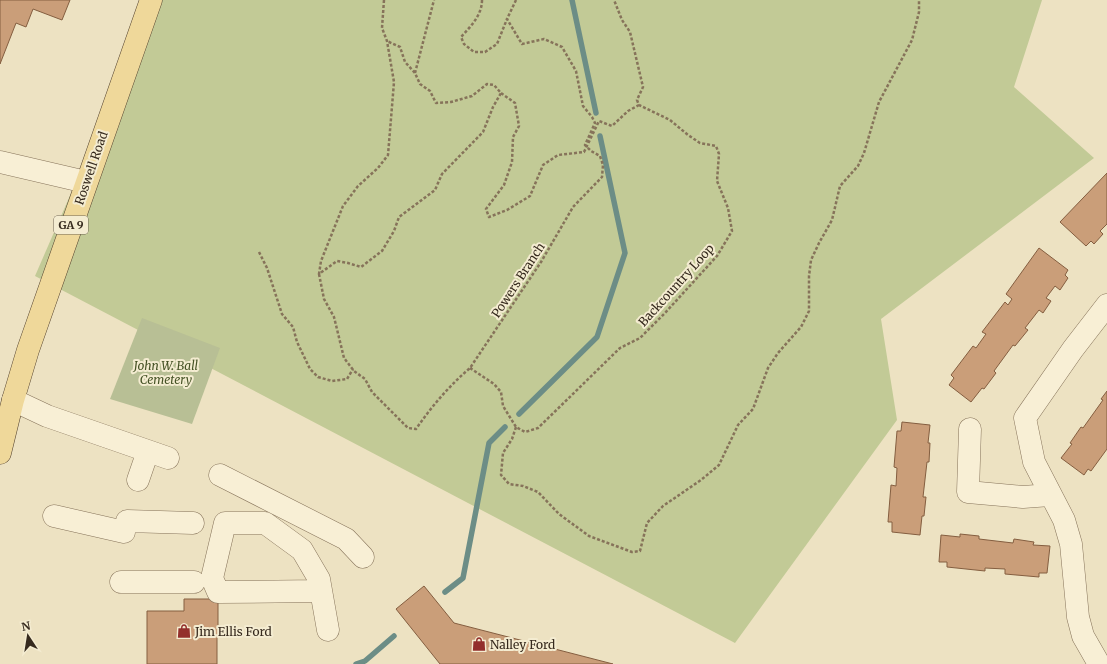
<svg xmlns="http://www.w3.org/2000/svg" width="1107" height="664" font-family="Merriweather,serif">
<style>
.green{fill:#c2ca96}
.cemetery{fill:#b8bf95}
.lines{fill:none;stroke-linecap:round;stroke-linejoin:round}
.stream{stroke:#6c8d86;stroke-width:5.5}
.building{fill:#ca9e79;stroke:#845e40}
.minor-casing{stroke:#86735a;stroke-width:23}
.major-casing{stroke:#53412e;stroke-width:23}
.path{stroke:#86735a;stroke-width:2.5;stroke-dasharray:3 2;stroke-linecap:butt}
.minor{stroke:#f8efd5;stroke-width:22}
.major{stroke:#efd89a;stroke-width:22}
.labels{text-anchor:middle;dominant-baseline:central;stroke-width:4;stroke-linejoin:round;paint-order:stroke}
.shield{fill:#f4ecd1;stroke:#6f6454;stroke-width:1}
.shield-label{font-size:11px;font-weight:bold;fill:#362a1e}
.street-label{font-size:12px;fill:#362a1e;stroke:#f4ecd1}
.park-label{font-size:12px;font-style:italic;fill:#455225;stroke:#f4ecd1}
.poi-label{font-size:12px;fill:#362a1e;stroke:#f4ecd1;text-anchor:start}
</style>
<rect width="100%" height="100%" fill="#ede2c2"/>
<!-- green -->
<path class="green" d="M155,0H1042L1014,87L1094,158L881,319L897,420L735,643L35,276Z"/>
<!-- cemetery -->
<path class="cemetery" d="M142,318L220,348L192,424L110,399Z"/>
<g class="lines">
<!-- stream -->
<path class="stream" d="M572,0L596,113
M519,414L597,337L625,253L600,136
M445,592L463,578L489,443L505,427
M356,664L365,661L394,636"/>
</g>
<!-- building -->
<path class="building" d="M0,0H70L62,20L33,9L26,27L16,23L0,64Z
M1107,173V224L1100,231L1103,234L1094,244L1091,241L1086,246L1060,222Z
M1039,248L1068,270L1065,275L1068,278L1060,290L1055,286L1046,298L1051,301L1043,313L1039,310L1025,328L1028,330L1015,346L1013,345L994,371L996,373L984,389L982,388L971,402L949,385L954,378L951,375L973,346L976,348L986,334L982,332L1005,302L1008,305L1012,299L1006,294Z
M1107,391V449L1091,471L1088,469L1084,475L1061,458L1072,444L1070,443L1081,427L1083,428L1103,400L1101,399Z
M902,422L930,425L928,443H930L929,462H927L923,497H926L924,516H922L920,535L892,532V522H888L891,485L896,486L897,468L894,467L897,431H901Z
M960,534L979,536V539L1013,543L1014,539L1034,542L1033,545L1050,546L1047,573H1039V577L1005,574V569L985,568V571L947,567V562H939L941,535L960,537Z
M424,586L454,623L613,664H440L396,609Z
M184,599H218V626H221V636H217V664H147V611H184Z"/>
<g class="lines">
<defs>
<path id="minor" d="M0,162L86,182
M13,400L47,416L168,458
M970,429L968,492L1023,497L1050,495
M220,475L346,539L363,557
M138,480L148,451
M54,516L124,532
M127,521L193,523
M121,582H194
M321,591L218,592L212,578L225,523H265L302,550L319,579L328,630
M1099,664L1083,636L1078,617L1071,544L1064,520L1034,462L1025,418L1073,349L1107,305"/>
<path id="major" d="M0,453L13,400L28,350L151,0"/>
</defs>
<!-- minor casing -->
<use href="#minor" class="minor-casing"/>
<!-- major casing -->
<use href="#major" class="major-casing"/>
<!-- path -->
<path class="path" d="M384,0L382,28L387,41L394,82L388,155L378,168L358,186L343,206L321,261L319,274L337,261L348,263L361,267L382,251L394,231L399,217L435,190L442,174L483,132L493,107L501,93L494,85L487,84L472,96L451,102L436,103L430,91L420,84L415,73L405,62L400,47L387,41
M482,0C482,15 471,26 461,37L464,44L474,52H485L497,44L507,19
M415,73L434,0
M501,93L515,103L519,126L513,137L512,162L504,185L486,209L489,217L507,210L530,196L543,165L558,155L584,152L599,121L612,126L628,111L639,105
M259,252L267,268L282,314L293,327L297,342L310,369L318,377L332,381L347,379L353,369
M319,274L324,299L334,317L344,358L354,371L365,379L372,392L408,428L416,429C432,406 449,386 470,368L541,262L573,207L602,177L603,165L600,156L591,151L585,145L595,123L592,117L583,106L576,71L562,47L544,39L522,44L507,19L516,0
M470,368L494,384L501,392L503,406L516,427L525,432L538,428L620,348L640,338L665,313L717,256L732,231L728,208L717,181L719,154L716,146L700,143L688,135L670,120L639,105L637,100L643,87L630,32L622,20L614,0
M516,427L512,439L503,453L501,475L509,484L523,486L538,492L559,514L589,536L632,552L640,551L647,523L663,506L701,480L719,465L738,425L753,409L768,368L778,353L801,327L809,311V276L811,260L819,243L832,220L840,186L858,166L864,153L879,102L912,40L919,12V0"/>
<!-- minor -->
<use href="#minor" class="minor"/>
<!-- major -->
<use href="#major" class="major"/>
</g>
<!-- icons -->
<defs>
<symbol id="shop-bare" viewBox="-9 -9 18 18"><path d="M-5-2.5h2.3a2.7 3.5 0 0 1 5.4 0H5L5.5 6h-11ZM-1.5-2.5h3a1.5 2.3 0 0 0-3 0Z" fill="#932f2c" stroke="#f4ecd1" stroke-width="2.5" paint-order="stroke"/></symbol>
</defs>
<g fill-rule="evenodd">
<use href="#shop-bare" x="174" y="621" width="20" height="20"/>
<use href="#shop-bare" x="469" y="634" width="20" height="20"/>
</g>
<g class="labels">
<!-- shield labels -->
<rect class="shield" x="54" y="216" width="34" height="18" rx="3"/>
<g class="shield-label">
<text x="71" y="225">GA 9</text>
</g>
<!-- street labels -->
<g class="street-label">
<text transform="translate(91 168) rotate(-71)">Roswell Road</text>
<text transform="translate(518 280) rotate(-57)">Powers Branch</text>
<text transform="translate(676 285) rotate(-48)">Backcountry Loop</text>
</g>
<!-- park labels -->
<g class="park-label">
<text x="166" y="365">John W. Ball<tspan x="166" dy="14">Cemetery</tspan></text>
</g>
<!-- poi labels -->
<g class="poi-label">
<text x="195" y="631">Jim Ellis Ford</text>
<text x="490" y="644">Nalley Ford</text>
</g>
</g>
<!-- north arrow -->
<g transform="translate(28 636) rotate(348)" stroke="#f4ecd1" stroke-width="3" paint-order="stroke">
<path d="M0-3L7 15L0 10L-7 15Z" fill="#362a1e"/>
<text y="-6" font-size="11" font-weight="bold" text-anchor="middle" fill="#362a1e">N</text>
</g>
</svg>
